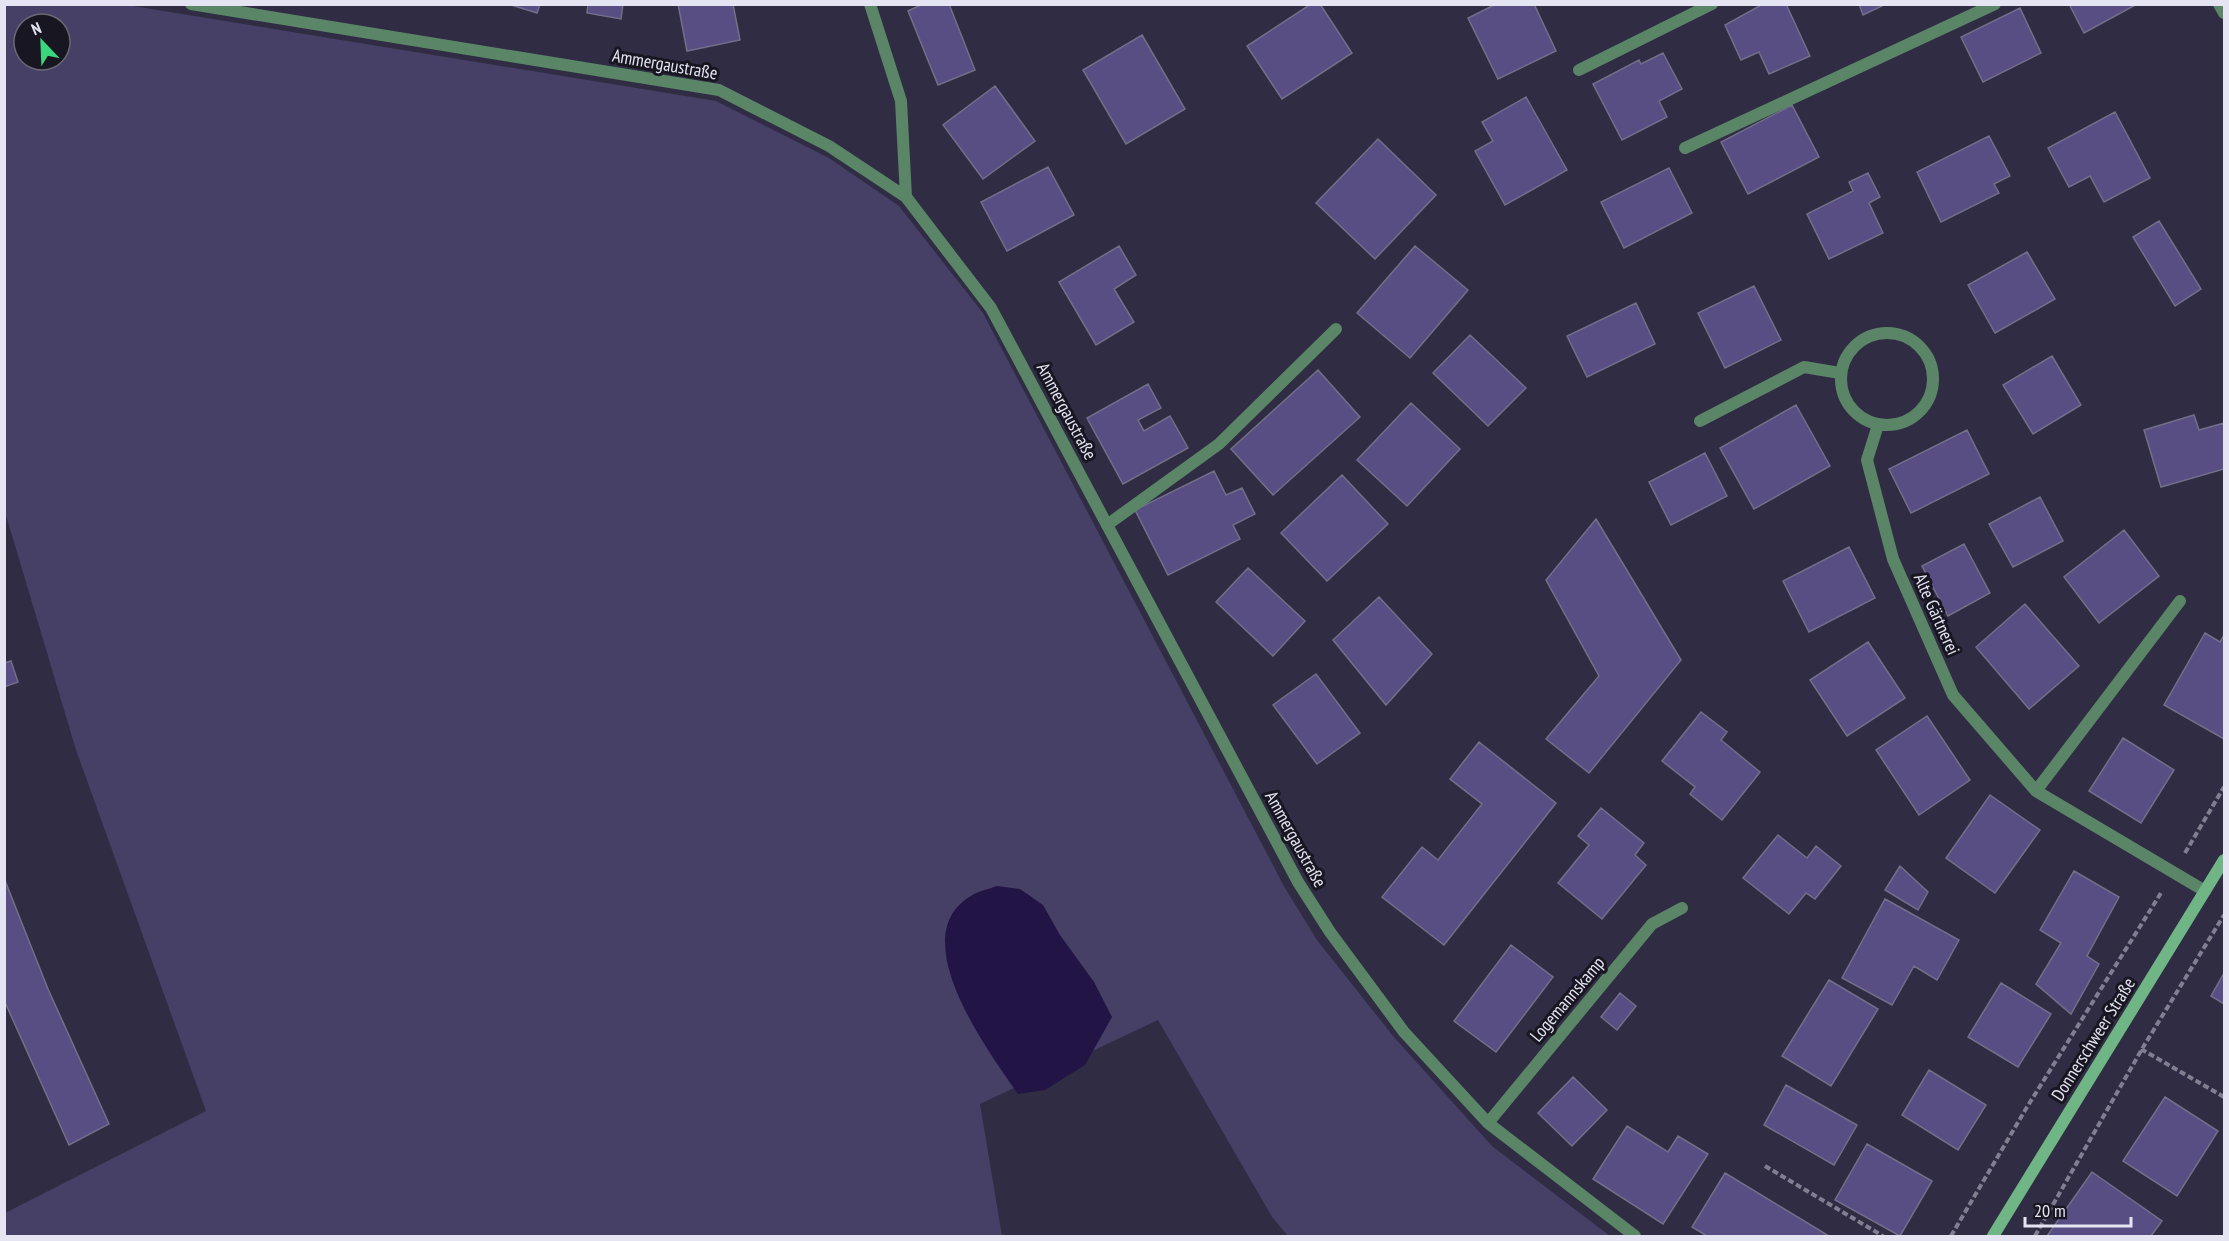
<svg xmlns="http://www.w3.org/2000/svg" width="2229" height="1241" font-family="'PT Sans Narrow',sans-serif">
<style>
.green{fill:#463f66;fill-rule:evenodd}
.water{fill:#221545}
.building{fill:#584e84;stroke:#726f89;stroke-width:1.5}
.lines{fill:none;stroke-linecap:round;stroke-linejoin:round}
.path{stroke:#817e92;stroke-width:4;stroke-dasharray:6 3;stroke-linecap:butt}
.service{stroke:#5a8567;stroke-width:12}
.minor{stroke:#5a8567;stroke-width:12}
.secondary{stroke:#6fb585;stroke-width:12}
.labels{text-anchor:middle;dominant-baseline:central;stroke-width:6;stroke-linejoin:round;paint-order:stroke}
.street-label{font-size:18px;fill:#e5e4f3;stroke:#181621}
</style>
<rect width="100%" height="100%" fill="#302c43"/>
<!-- green -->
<path class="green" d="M5,4L127,5L716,101L829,158L899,206L983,313L1285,888L1317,940L1393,1036L1492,1146L1610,1236H1288L1272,1217L1158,1020L980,1104L1002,1236H5V1213L206,1111L76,750L5,512ZM24,24H60V60H24Z"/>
<!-- water -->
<path class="water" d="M997,886L1020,889L1043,905L1060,935L1094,982L1112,1017L1085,1065L1045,1090L1018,1094C989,1052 902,936 971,896C978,891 989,889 997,886Z"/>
<!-- building -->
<path class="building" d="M508,4H540L537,13Z
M588,4H623L621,19L587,13Z
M678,4H733L740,40L687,51Z
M923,4H949L975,70L938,85L908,11Z
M1311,4H1320L1352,53L1282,99L1247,46Z
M1496,4H1534L1556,51L1498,79L1468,18Z
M1763,4H1786L1810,56L1769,74L1759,52L1741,60L1725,25Z
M1859,4H1886L1863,15Z
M2069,4H2137L2084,33Z
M2020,8L2041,53L1983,82L1961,37Z
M1142,35L1185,109L1126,144L1083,70Z
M1663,53L1682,89L1659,101L1667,117L1622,140L1593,84L1639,60L1641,64Z
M995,86L1035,141L983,179L943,125Z
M1526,97L1567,170L1505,205L1475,151L1493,141L1482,122Z
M1792,105L1819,157L1748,194L1721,142Z
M2115,112L2150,178L2104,202L2090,176L2069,187L2048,148Z
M1989,136L2010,176L1994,184L1999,193L1941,222L1917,172Z
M1378,139L1436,195L1375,259L1316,203Z
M1048,167L1074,215L1007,251L981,202Z
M1669,168L1692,213L1624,248L1601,202Z
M1868,173L1880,197L1869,203L1883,233L1829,259L1807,214L1853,191L1849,182Z
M2159,221L2201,289L2175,306L2133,237Z
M1119,246L1136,275L1114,289L1134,322L1096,345L1059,282Z
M1415,246L1468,290L1410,358L1357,313Z
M2027,252L2055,299L1995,333L1968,285Z
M1754,286L1781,340L1725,368L1698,313Z
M1636,303L1655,344L1587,377L1567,336Z
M1470,335L1526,388L1488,426L1433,373Z
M2052,356L2081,405L2033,434L2003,385Z
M1318,370L1360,417L1273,495L1231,449Z
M1148,384L1161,408L1138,420L1144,431L1170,416L1188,448L1123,484L1087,418Z
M1411,403L1460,449L1407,506L1357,460Z
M1796,405L1830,466L1754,509L1720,448Z
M2194,415L2199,430L2224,423V469L2161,487L2144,430Z
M1967,430L1989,474L1911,513L1889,469Z
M1705,453L1727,496L1671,525L1649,482Z
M1214,471L1226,495L1242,488L1255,514L1233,525L1240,539L1168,575L1135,510Z
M1342,475L1388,524L1327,581L1281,533Z
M2040,497L2063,541L2013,567L1989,524Z
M1596,519L1681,660L1589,773L1546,739L1599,676L1546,580Z
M2124,530L2159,576L2099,623L2064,577Z
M1964,544L1990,593L1948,616L1922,566Z
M1849,547L1875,598L1809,632L1783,581Z
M1248,568L1305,621L1273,656L1216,602Z
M1379,597L1432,654L1386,705L1333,640Z
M2025,604L2079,666L2029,709L1976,647Z
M2205,633L2220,642L2224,635V739L2164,705Z
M1868,642L1905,698L1847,736L1810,680Z
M11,661L18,682L4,687V663Z
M1316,674L1360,733L1317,764L1273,705Z
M1701,712L1727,732L1721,740L1760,772L1722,820L1690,794L1695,787L1662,761Z
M1927,716L1970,780L1919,815L1876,750Z
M2123,738L2174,770L2141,823L2089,791Z
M1479,742L1556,803L1444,945L1382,897L1422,847L1438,860L1482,804L1450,779Z
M1990,795L2040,830L1995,893L1946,858Z
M1601,808L1644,843L1635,855L1646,865L1602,919L1558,883L1589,845L1578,836Z
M1778,835L1807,858L1816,846L1841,866L1815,899L1806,893L1789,914L1743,878Z
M1900,866L1928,892L1918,910L1885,890Z
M2074,871L2119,897L2087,956L2099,964L2071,1014L2036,984L2061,943L2040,930Z
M4,878L48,989L109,1124L69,1145L4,1000Z
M1885,899L1959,940L1937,980L1914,966L1892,1005L1842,978Z
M1511,945L1553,977L1496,1052L1454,1021Z
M2224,973V1004L2211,996Z
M1829,980L1878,1009L1831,1086L1782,1056Z
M2001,983L2051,1014L2018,1067L1968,1037Z
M1620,993L1636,1006L1617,1030L1601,1017Z
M1929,1070L1986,1105L1958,1150L1902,1115Z
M1573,1077L1607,1110L1572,1146L1538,1113Z
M1786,1085L1857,1125L1834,1165L1764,1125Z
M2165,1097L2218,1131L2177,1196L2123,1161Z
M1627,1126L1668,1152L1678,1136L1708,1154L1663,1224L1593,1179Z
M1867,1144L1932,1181L1900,1236L1835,1200Z
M2092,1172L2162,1221L2151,1236H2047Z
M1725,1173L1829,1236H1707L1692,1227Z"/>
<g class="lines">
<!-- path -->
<path class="path" d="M2185,853L2224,787
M2141,1049L2224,1097
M1765,1166L1883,1236
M1951,1236L2027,1107L2161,893
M2035,1236L2142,1049L2224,915"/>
<!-- service -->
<path class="service" d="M1579,70L1712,4
M1685,148L1995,4
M1700,421L1804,367L1840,373
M1107,525L1219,444L1336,329"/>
<!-- minor -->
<path class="minor" d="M191,4L719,90L829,146L906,197L991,308L1298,882L1330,932L1404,1032L1488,1123L1635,1236
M870,4L901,101L906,197
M2219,4L2224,13
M1841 379a46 46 0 1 1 92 0a46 46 0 1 1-92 0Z
M1878,425L1867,460L1893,559L1953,695L2036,791L2205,891
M2036,791L2180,601
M1488,1123L1652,924L1682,908"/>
<!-- secondary -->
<path class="secondary" d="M1993,1236L2224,860"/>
</g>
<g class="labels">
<!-- street labels -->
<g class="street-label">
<text transform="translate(665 64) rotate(10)">Ammergaustraße</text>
<text transform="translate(1067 411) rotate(62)">Ammergaustraße</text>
<text transform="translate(1937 614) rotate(66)">Alte Gärtnerei</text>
<text transform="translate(1296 839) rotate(61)">Ammergaustraße</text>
<text transform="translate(1567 999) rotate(-50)">Logemannskamp</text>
<text transform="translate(2093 1039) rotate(-58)">Donnerschweer Straße</text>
</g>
</g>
<!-- border -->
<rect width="2229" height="1241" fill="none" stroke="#e5e4f3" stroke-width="12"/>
<!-- north arrow -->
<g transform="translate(42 42) rotate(337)"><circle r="28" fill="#181621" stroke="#6a6875" stroke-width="1.5"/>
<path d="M0-4.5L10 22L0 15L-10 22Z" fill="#3ad77f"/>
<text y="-9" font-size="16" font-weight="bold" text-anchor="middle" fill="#e5e4f3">N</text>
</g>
<!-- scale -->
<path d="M2025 1217v9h106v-9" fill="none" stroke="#e5e4f3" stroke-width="3"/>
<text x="2034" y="1217" font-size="18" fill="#e5e4f3" stroke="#181621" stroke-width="4.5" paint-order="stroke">20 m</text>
</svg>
